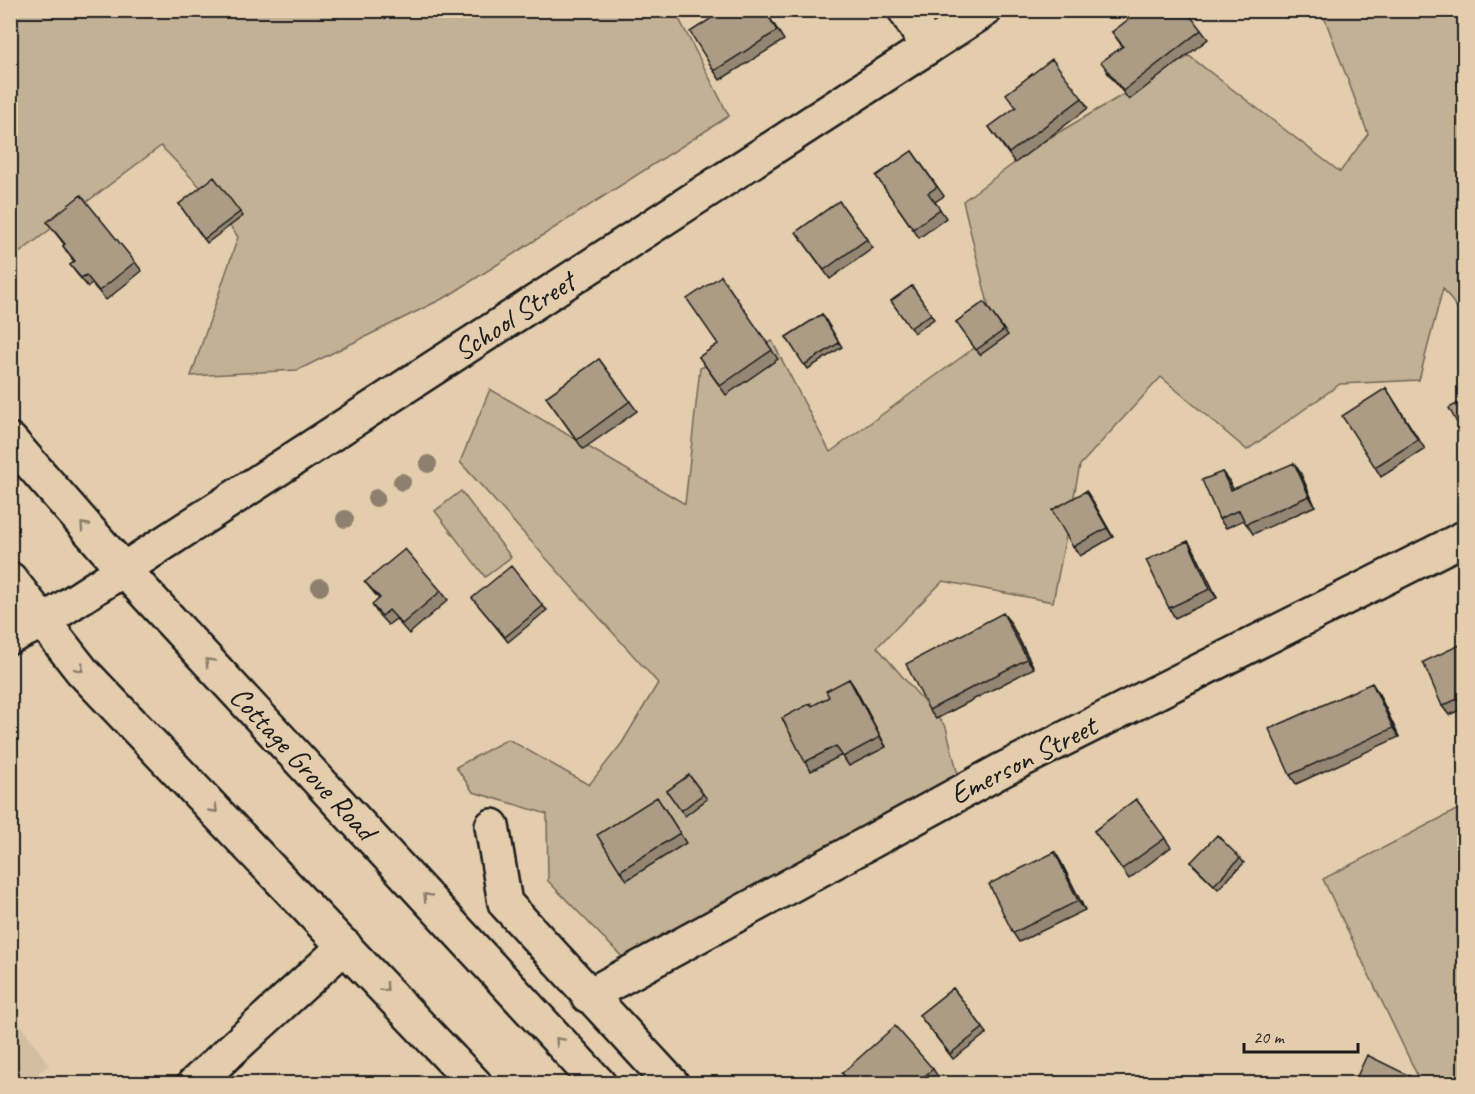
<svg xmlns="http://www.w3.org/2000/svg" width="1475" height="1094" font-family="Caveat,sans-serif">
<style>
.built{fill:#d3bea1}
.green{fill:#c3b195;stroke:#706658;stroke-width:1.5}
.lines{fill:none;stroke-linecap:round;stroke-linejoin:round}
.minor-casing{stroke:#1c1c1c;stroke-width:38}
.secondary-casing{stroke:#1c1c1c;stroke-width:38}
.primary-casing{stroke:#1c1c1c;stroke-width:38}
.minor{stroke:#e4cdad;stroke-width:33}
.secondary{stroke:#e4cdad;stroke-width:33}
.primary{stroke:#e4cdad;stroke-width:33}
.tree{fill:#8d806e}
.wall{fill:#948672;stroke:#1c1c1c;stroke-width:1.5}
.shaded-wall{fill:#786d5d;stroke:#1c1c1c;stroke-width:1.5}
.building{fill:#ac9c85;stroke:#1c1c1c;stroke-width:1.5}
.oneway{stroke:#8a7d6c}
.labels{text-anchor:middle;dominant-baseline:central;stroke-width:5;stroke-linejoin:round;paint-order:stroke}
.street-label{font-size:30px;fill:#1c1c1c;stroke:#e4cdad}
</style>
<rect width="100%" height="100%" fill="#e4cdad"/>
<filter id="ink" filterUnits="userSpaceOnUse"><feTurbulence type="fractalNoise" baseFrequency=".0167" numOctaves="2"/><feDisplacementMap in="SourceGraphic" scale="12" xChannelSelector="R" yChannelSelector="G"/><feConvolveMatrix kernelMatrix="1 2 1 2 8 2 1 2 1" color-interpolation-filters="sRGB"/></filter>
<g filter="url(#ink)">
<!-- built -->
<path class="built" d="M11,1011L49,1065L26,1083H11Z"/>
<!-- green -->
<path class="green" d="M11,11H675L729,116L448,296L298,370L191,376L238,237L206,193L161,146L11,259Z
M1322,11H1464V318L1443,288L1419,380L1340,384L1247,450L1161,377L1080,465L1053,602L943,581L877,647L946,727L962,791L635,970L548,881L547,814L473,792L456,767L508,739L589,785L622,743L658,683L460,462L490,389L685,504L700,368L772,341L830,452L995,333L963,201L1044,141L1189,56L1340,172L1368,134Z
M461,491L511,557L485,577L435,511Z
M1464,806V1083H1421L1323,879Z"/>
<g class="lines">
<defs>
<path id="minor" d="M905,10L928,47
M492,826L505,903L672,1084
M588,996L1002,770L1464,538
M194,1084L345,946"/>
<path id="secondary" d="M10,637L44,621L985,10"/>
<path id="primary" d="M10,440L123,569L599,1084
M10,579L82,671L475,1084"/>
</defs>
<!-- minor casing -->
<use href="#minor" class="minor-casing"/>
<!-- secondary casing -->
<use href="#secondary" class="secondary-casing"/>
<!-- primary casing -->
<use href="#primary" class="primary-casing"/>
<!-- minor -->
<use href="#minor" class="minor"/>
<!-- secondary -->
<use href="#secondary" class="secondary"/>
<!-- primary -->
<use href="#primary" class="primary"/>
</g>
<!-- trees -->
<g class="tree">
<circle cx="428" cy="464" r="9"/>
<circle cx="402" cy="482" r="9"/>
<circle cx="376" cy="498" r="9"/>
<circle cx="345" cy="519" r="9"/>
<circle cx="320" cy="587" r="9"/>
</g>
<!-- wall -->
<path class="wall" d="M724,10H765L784,40L720,80L714,71Z
M1201,30L1208,39L1129,100L1107,72L1122,46L1112,32Z
M1082,98L1088,108L1015,163L989,127Z
M912,151L944,196L935,202L946,218L919,238L876,176Z
M839,201L873,248L830,279L796,232Z
M179,204L240,212L243,216L207,243Z
M47,222L135,262L142,271L106,300L92,284L88,287L77,274L70,265L74,262L63,246L64,244Z
M721,276L778,359L726,395L699,357L718,344Z
M912,286L934,319L914,333L891,301Z
M984,302L1008,335L980,355L956,322Z
M822,314L842,347L808,369L786,337Z
M599,359L637,411L583,449L546,397Z
M1386,388L1425,449L1381,477L1375,467Z
M1222,472L1229,481L1233,489L1300,472L1315,506L1253,534L1244,520L1226,528L1219,519Z
M1086,491L1092,500L1113,537L1080,556L1073,547Z
M1194,550L1217,598L1175,618L1169,608Z
M365,582L441,591L448,600L409,634L396,619L388,625L378,614L372,605L379,599Z
M476,602L543,606L547,610L508,642Z
M1010,622L1034,668L936,719L929,710Z
M1464,643V708L1449,715L1442,706Z
M849,679L855,688L886,747L849,766L842,755L811,771L805,762L813,706L829,697Z
M1378,692L1399,737L1296,784L1290,775Z
M689,775L707,799L685,816L667,791Z
M1136,799L1171,847L1129,879L1094,831Z
M663,806L686,843L627,880L620,871Z
M1055,852L1061,862L1085,910L1019,942L1013,933Z
M1240,858L1244,863L1218,889L1194,866L1191,862Z
M953,988L987,1033L953,1059L919,1015Z
M933,1069L939,1078L933,1083H846L848,1082L842,1073Z"/>
<!-- shaded-wall -->
<path class="shaded-wall" d="M1294,463L1300,472L1315,506L1309,496Z
M1222,472L1229,481L1238,499L1231,490Z
M1086,491L1092,500L1113,537L1107,528Z
M1188,541L1194,550L1217,598L1210,589Z
M1003,613L1010,622L1034,668L1027,659Z
M849,679L855,688L886,747L880,737Z
M1372,683L1378,692L1399,737L1393,728Z
M1055,852L1061,862L1085,910L1078,901Z
M1410,1076L1415,1083H1406Z"/>
<!-- building -->
<path class="building" d="M724,10H765L777,31L714,71L690,32Z
M1141,10H1186L1201,30L1123,91L1101,62L1123,46L1112,32Z
M1052,59L1082,98L1009,153L989,127L1016,107L1006,94Z
M912,151L937,187L928,193L940,209L913,229L876,176Z
M214,177L240,212L204,239L179,204Z
M81,195L135,262L99,291L86,275L81,278L70,265L75,261L63,246L65,244L47,222Z
M839,201L867,239L824,270L796,232Z
M721,276L772,350L720,386L699,357L718,344L687,299Z
M912,286L931,314L910,328L891,301Z
M984,302L1004,330L976,350L956,322Z
M822,314L839,343L804,365L786,337Z
M599,359L630,401L577,440L546,397Z
M1386,388L1418,440L1375,467L1342,416Z
M1464,400V436L1449,408Z
M1294,463L1309,496L1246,524L1239,510L1219,519L1202,480L1222,472L1231,490Z
M1086,491L1107,528L1073,547L1052,510Z
M1188,541L1210,589L1169,608L1146,560Z
M405,549L441,591L402,624L389,610L382,616L372,605L380,598L365,582Z
M511,566L543,606L505,637L472,598Z
M1003,613L1027,659L929,710L906,664Z
M1464,643V696L1442,706L1423,662Z
M849,679L880,737L843,757L836,746L805,762L782,718L811,703L812,706L829,697L826,691Z
M1372,683L1393,728L1290,775L1269,729Z
M689,775L703,794L681,811L667,791Z
M657,797L680,833L620,871L597,835Z
M1136,799L1165,838L1122,869L1094,831Z
M1217,835L1240,858L1214,885L1191,862Z
M1055,852L1078,901L1013,933L989,884Z
M953,988L983,1028L950,1054L919,1015Z
M895,1026L933,1069L916,1083H846L849,1081L842,1073Z
M1367,1055L1410,1076L1406,1083H1354Z"/>
<!-- one-way arrows -->
<defs><path id="oneway-chevron" d="M-2-3.5L2.5 0L-2 3.5" fill="none" stroke-width="1.6" stroke-linecap="round" stroke-linejoin="round" transform="scale(1.5)"/></defs>
<g class="oneway">
<use href="#oneway-chevron" transform="translate(84 526) rotate(-132)"/>
<use href="#oneway-chevron" transform="translate(209 662) rotate(-133)"/>
<use href="#oneway-chevron" transform="translate(80 668) rotate(51)"/>
<use href="#oneway-chevron" transform="translate(214 809) rotate(46)"/>
<use href="#oneway-chevron" transform="translate(427 897) rotate(-133)"/>
<use href="#oneway-chevron" transform="translate(385 988) rotate(47)"/>
<use href="#oneway-chevron" transform="translate(559 1041) rotate(-133)"/>
</g>
</g>
<g class="labels">
<!-- street labels -->
<g class="street-label">
<text transform="translate(514 316) rotate(-33)">School Street</text>
<text transform="translate(1023 760) rotate(-27)">Emerson Street</text>
<text transform="translate(303 763) rotate(47)">Cottage Grove Road</text>
</g>
</g>
<!-- margin -->
<rect width="1475" height="1094" fill="none" stroke="#e4cdad" stroke-width="36"/>
<rect x="18" y="18" width="1439" height="1058" fill="none" stroke="#1c1c1c" stroke-width="2" filter="url(#ink)"/>
<!-- scale -->
<path d="M1244 1043v9h114v-9" fill="none" stroke="#1c1c1c" stroke-width="3"/>
<text x="1253" y="1043" font-size="18" fill="#1c1c1c" stroke="#e4cdad" stroke-width="4.5" paint-order="stroke">20 m</text>
</svg>
